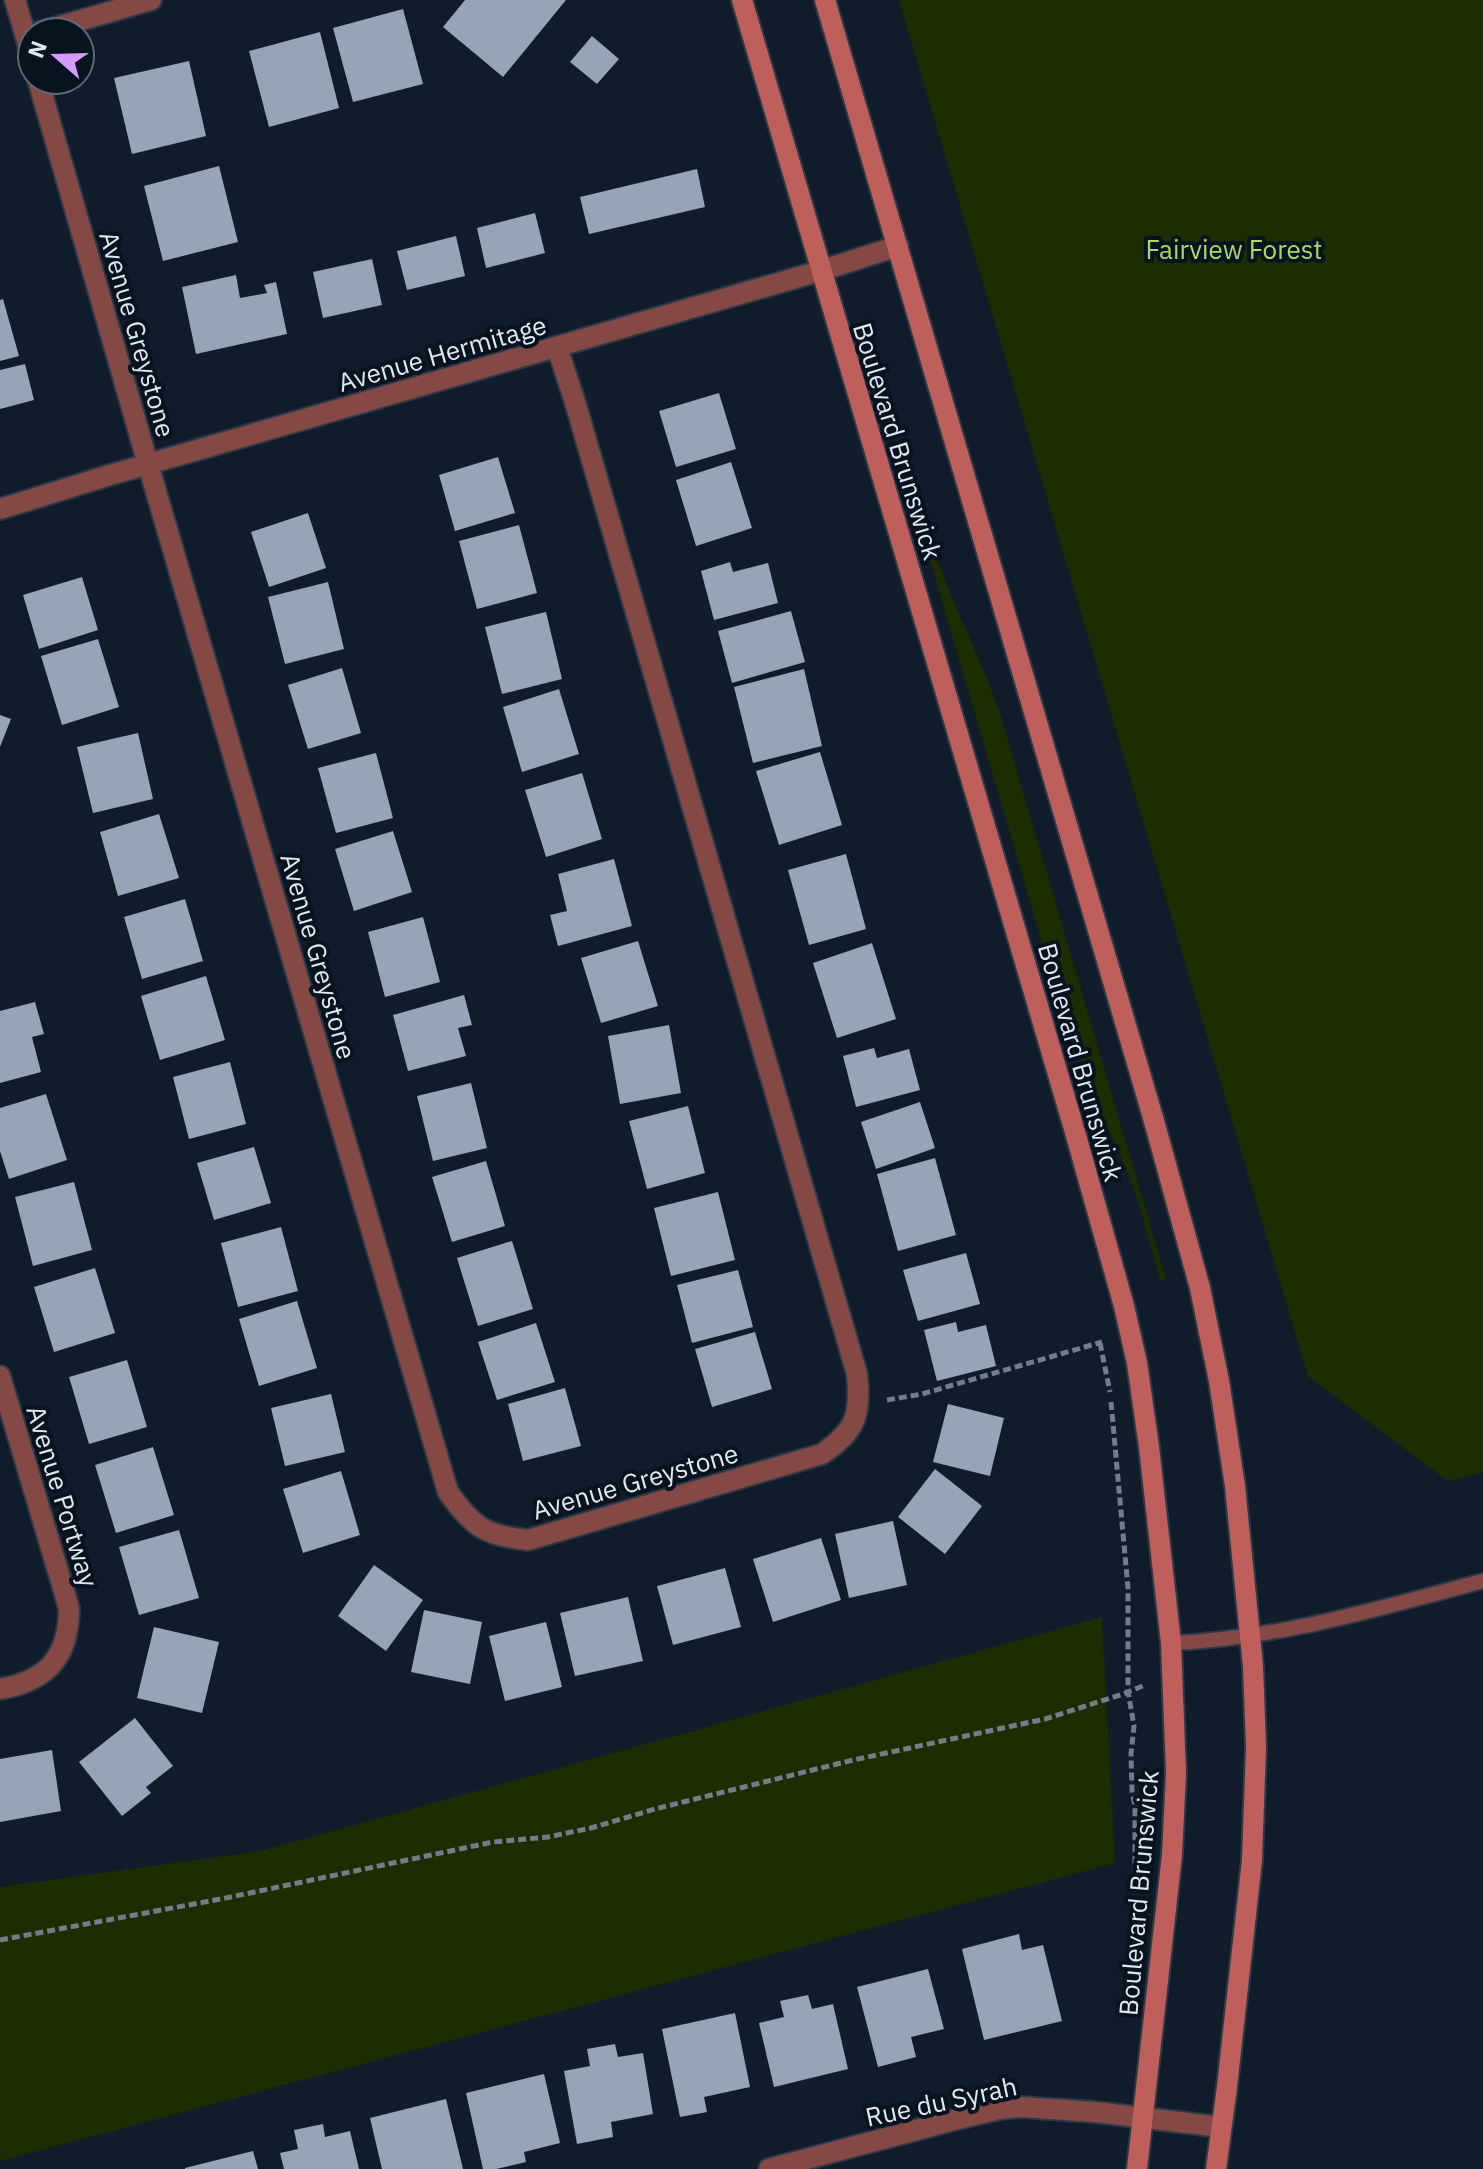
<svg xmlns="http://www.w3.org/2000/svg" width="1483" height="2169" font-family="'IBM Plex Sans',sans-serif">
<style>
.green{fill:#1c2e01}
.building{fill:#95a4b7}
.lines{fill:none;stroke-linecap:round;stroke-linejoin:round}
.lane-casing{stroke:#2d3946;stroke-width:18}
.street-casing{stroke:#2d3946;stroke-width:24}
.secondary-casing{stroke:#2d3946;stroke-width:24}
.path{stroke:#737d89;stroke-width:5;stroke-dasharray:8 4;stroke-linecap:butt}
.lane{stroke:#844845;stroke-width:14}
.street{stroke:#844845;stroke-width:20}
.secondary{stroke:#bf5f5c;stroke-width:20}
.labels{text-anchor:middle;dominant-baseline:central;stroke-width:8;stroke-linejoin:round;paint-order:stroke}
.park-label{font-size:26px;fill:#a8da6a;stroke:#081320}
.street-label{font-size:26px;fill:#e0e8f2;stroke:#081320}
</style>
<rect width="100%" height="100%" fill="#101c2a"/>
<!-- green -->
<path class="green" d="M899,0H1483V1472L1448,1481L1308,1376Z
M927,528C945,591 977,648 999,710L1166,1279L1160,1280L1141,1211L1128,1173L1071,1042L921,529Z
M1102,1617L1115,1863L0,2161V1887L261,1851Z"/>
<!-- building -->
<path class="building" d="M465,0H566L503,77L443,27Z
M403,9L423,84L353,102L333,28Z
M320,32L339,108L269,127L249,51Z
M592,36L619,59L597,84L570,62Z
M189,61L206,136L132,154L114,78Z
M219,166L238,242L163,261L144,186Z
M697,169L705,207L589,234L580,197Z
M535,213L545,253L486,268L477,228Z
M456,236L465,276L407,290L397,251Z
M372,259L382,305L323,318L313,272Z
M236,275L240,298L267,293L264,285L276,282L287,334L196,354L182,287Z
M3,299L19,356L0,361V300Z
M25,364L34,400L0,409V370Z
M719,393L736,449L676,467L659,411Z
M498,457L515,513L455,531L439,475Z
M731,462L752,528L696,546L676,480Z
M308,513L326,568L269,587L251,532Z
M519,525L537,593L477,609L459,541Z
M730,562L733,572L768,563L778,603L714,620L701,571Z
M82,577L98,630L39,649L23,595Z
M328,582L344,649L285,664L268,597Z
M791,611L805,662L732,683L718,631Z
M546,612L562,679L502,694L485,627Z
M98,639L119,707L62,725L41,656Z
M342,668L361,733L308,749L288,685Z
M804,669L822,746L753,763L734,687Z
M559,689L579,754L522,772L503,707Z
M0,715L11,719L0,747Z
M138,733L153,799L93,813L77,747Z
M820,752L842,825L779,845L756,771Z
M376,753L393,818L336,833L318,768Z
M582,773L602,839L546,857L525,790Z
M159,814L179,878L118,896L100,832Z
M393,831L412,892L354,911L335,849Z
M846,854L866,929L809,945L788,870Z
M614,859L632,926L558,946L550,915L567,911L558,874Z
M185,899L203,961L142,979L124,917Z
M423,917L440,982L385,997L368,932Z
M638,941L658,1006L601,1023L581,958Z
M872,943L896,1019L837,1038L813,963Z
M206,976L225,1040L160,1060L141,996Z
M464,995L472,1025L458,1028L466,1056L408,1071L393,1015Z
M35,1002L44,1034L32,1037L41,1072L0,1083V1011Z
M669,1025L681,1093L620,1104L608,1036Z
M874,1048L877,1058L909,1049L920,1090L856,1107L843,1056Z
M230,1062L246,1124L189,1139L173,1077Z
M471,1083L487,1148L433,1161L417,1096Z
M46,1094L67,1160L9,1179L0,1151V1108Z
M920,1102L935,1148L876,1169L861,1122Z
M688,1106L705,1173L647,1189L629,1121Z
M254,1147L271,1203L214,1220L197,1163Z
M935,1158L956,1235L898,1251L877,1174Z
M486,1161L505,1226L452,1242L432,1177Z
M74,1182L92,1250L33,1266L15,1197Z
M718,1192L735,1260L671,1276L654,1208Z
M281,1227L298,1291L238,1307L221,1243Z
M512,1241L533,1309L478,1326L457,1258Z
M966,1253L980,1304L918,1321L903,1270Z
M95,1268L115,1333L54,1352L34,1287Z
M738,1270L753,1327L692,1343L677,1285Z
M297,1301L317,1368L259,1386L239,1319Z
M956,1322L958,1332L986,1325L996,1366L937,1381L924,1330Z
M536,1323L555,1382L497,1400L478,1342Z
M755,1332L772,1389L712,1407L695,1349Z
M127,1360L147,1427L89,1444L69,1377Z
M565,1388L581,1446L523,1461L508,1404Z
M331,1394L345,1452L285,1466L271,1408Z
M948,1404L1004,1418L990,1476L933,1462Z
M153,1447L174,1515L116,1533L95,1465Z
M935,1469L982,1506L945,1554L898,1517Z
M341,1471L360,1535L303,1553L283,1489Z
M893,1521L907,1585L849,1598L835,1534Z
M179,1530L199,1598L139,1615L119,1547Z
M821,1538L841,1600L773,1622L753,1559Z
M374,1565L423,1600L386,1651L338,1616Z
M725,1568L741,1627L673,1645L657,1586Z
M628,1597L643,1661L575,1676L560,1613Z
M424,1610L482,1622L470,1684L411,1672Z
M546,1622L562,1687L505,1701L489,1636Z
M154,1627L219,1642L202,1713L137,1698Z
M135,1718L173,1766L146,1787L151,1793L122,1816L79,1762Z
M52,1750L61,1811L0,1822V1759Z
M1019,1934L1022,1950L1043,1945L1062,2021L984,2040L962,1949Z
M928,1969L944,2029L911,2037L916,2057L878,2067L857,1987Z
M808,1995L812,2009L833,2004L848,2069L774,2087L759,2023L784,2017L780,2001Z
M735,2013L750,2087L704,2097L707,2112L680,2117L662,2029Z
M615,2044L618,2057L643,2053L653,2114L611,2122L613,2137L577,2144L564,2071L590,2066L587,2049Z
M544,2074L560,2143L524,2152L526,2162L496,2169H483L466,2093Z
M446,2099L463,2169H382L370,2118Z
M323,2124L325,2137L350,2131L359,2169H284L280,2153L298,2149L294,2130Z
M253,2151L258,2169H185V2168Z"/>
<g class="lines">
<defs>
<path id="lane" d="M1171,1643C1278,1639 1380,1608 1483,1581"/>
<path id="street" d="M15,0L32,58
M40,32L151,0
M38,80L148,464L448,1492C472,1526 485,1536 528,1540L822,1454C856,1430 861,1416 857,1374L575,402L557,347
M0,509L110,475L820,271L898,246
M0,1376L69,1608C69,1656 48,1681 0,1689
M769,2169L954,2120L999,2109L1021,2107L1095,2112L1221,2127"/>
<path id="secondary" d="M742,0L1075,1132L1124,1306L1137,1363L1149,1447L1171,1643L1176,1773L1172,1855L1137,2169
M825,0L1154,1121L1200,1288L1219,1381L1235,1486L1253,1666L1256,1747L1252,1860L1227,2087L1216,2169"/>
</defs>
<!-- lane casing -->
<use href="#lane" class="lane-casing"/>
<!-- street casing -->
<use href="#street" class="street-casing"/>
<!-- secondary casing -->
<use href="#secondary" class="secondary-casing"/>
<!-- path -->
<path class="path" d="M1100,1343L1110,1392
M887,1400L922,1394L1102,1342
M1111,1402L1128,1588V1691L1134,1726L1131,1754L1132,1791L1135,1806V1880
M0,1940L226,1898L493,1842L548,1837L591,1828L655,1809L849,1761L1045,1719L1123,1694L1145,1685"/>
<!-- lane -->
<use href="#lane" class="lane"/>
<!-- street -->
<use href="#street" class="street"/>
<!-- secondary -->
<use href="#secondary" class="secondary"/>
</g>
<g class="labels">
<!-- park labels -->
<g class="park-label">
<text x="1234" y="249">Fairview Forest</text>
</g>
<!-- street labels -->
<g class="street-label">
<text transform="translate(138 334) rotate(74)">Avenue Greystone</text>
<text transform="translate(442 353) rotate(-16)">Avenue Hermitage</text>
<text transform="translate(898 441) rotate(73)">Boulevard Brunswick</text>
<text transform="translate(319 956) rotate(74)">Avenue Greystone</text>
<text transform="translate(1081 1062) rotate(74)">Boulevard Brunswick</text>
<text transform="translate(635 1481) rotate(-16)">Avenue Greystone</text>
<text transform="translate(63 1496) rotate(73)">Avenue Portway</text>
<text transform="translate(1138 1893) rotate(-85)">Boulevard Brunswick</text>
<text transform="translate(941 2101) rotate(-12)">Rue du Syrah</text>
</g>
</g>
<!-- north arrow -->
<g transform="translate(56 56) rotate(290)"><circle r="38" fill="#081320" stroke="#5e6874" stroke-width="2"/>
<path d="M0-6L14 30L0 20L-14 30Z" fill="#d69bfa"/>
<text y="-12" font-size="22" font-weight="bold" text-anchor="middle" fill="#e0e8f2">N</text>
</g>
</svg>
